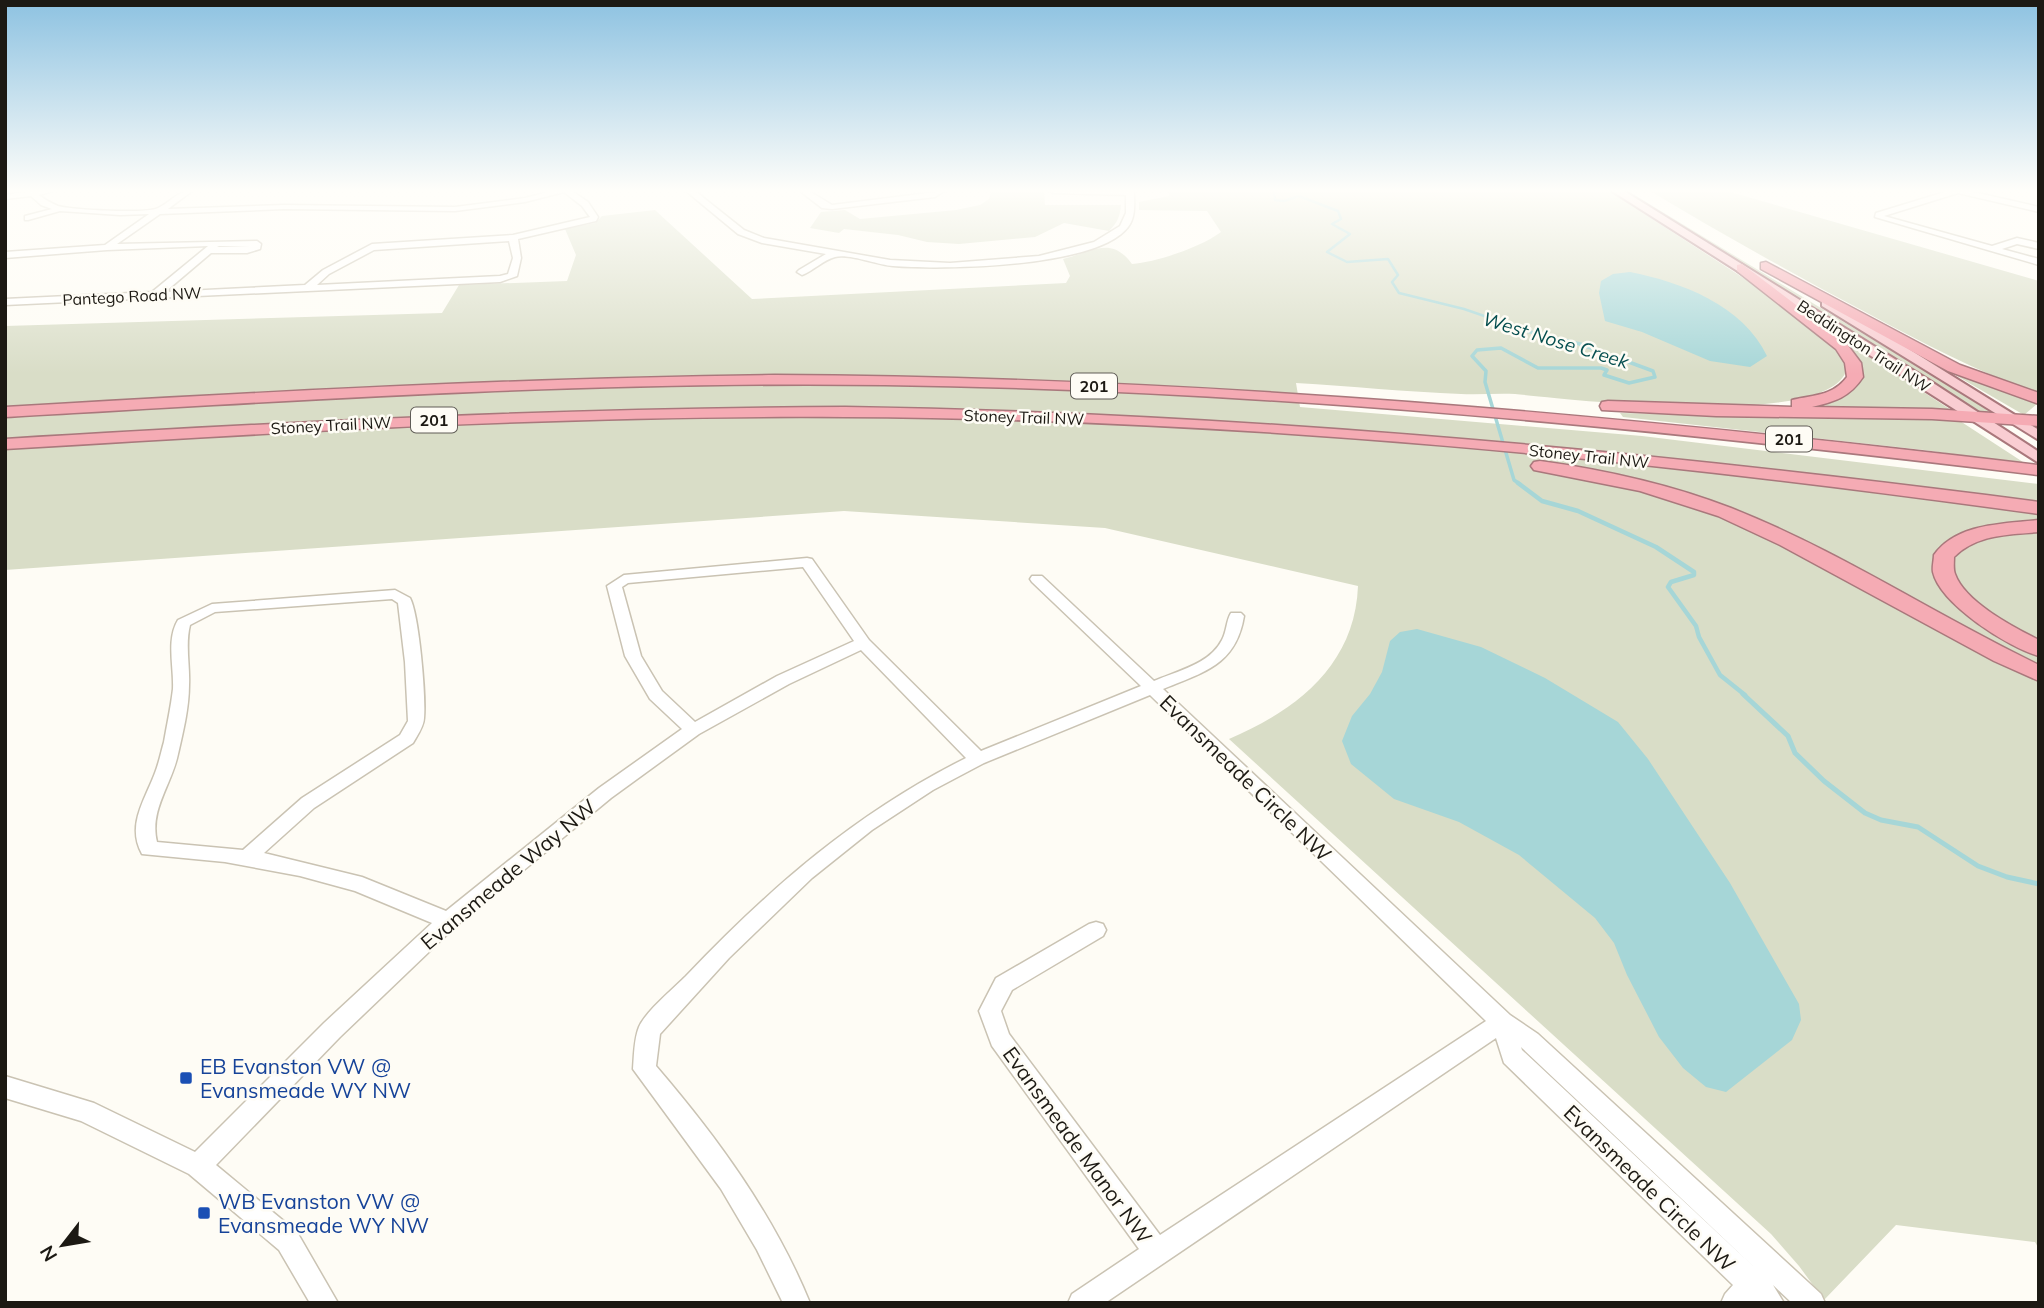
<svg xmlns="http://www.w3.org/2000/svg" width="2044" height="1308" font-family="Mulish,sans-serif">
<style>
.green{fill:#d9ddc7}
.water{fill:#a6d6d7}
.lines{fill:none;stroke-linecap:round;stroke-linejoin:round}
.stream-far3{stroke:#a6d6d7;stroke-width:2.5}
.stream-far2{stroke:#a6d6d7;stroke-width:3.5}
.stream-far1{stroke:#a6d6d7;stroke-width:4.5}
.stream{stroke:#a6d6d7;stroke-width:5}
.minor-casing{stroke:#cac3b3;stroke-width:3}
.major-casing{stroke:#a9787c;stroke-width:4}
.highway-casing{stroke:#a9787c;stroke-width:3}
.minor{fill:#fff;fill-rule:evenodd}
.major{fill:#f9cdd2;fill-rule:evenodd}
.highway{fill:#f5abb4;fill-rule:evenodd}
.transit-dot{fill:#1a4fb4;stroke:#fefcf5;stroke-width:2.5}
.labels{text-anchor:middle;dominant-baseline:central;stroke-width:5;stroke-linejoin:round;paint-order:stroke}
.far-street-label{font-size:16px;fill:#1c1913;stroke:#fefcf5}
.shield{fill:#fefcf5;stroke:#605d57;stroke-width:2}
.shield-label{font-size:16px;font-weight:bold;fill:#1c1913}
.water-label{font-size:19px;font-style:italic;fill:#054e4f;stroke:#fefcf5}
.near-street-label{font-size:21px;fill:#1c1913;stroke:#fefcf5}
.near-transit-label{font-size:21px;fill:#164399;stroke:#fefcf5;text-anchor:start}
</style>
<rect width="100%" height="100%" fill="#fefcf5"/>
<!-- green -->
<path class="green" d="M991,191H1044L1045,205H1121C1120,217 1117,223 1109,231L1064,223L1035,237L959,244L927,242L898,235L844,229L839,233L810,228L821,212L845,210L860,219L956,210L980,205L989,199Z
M1169,191H1609L1765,292L1836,348L1847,368C1834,431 1567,399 1515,394C1497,393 1479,395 1461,394C1406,392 1351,386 1296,383L1300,407L1642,436L2039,484V1249L2035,1242L1896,1225L1824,1300L1799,1266L1771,1234L1229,739C1295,711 1355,666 1358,586L1105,528L844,511L5,570V326L442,313L459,285L567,281L576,255L565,229L595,223L602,216L655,210L752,299L1066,283L1070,276L1063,259C1092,252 1111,235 1132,264C1157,262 1201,247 1221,232L1207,211L1139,210V202L1169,196Z
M1624,191H1628L1994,413L1980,412Z
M1650,191H1727L2039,281V393C1979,373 1925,344 1869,314C1795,275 1722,234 1650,191Z
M1842,339L1951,410L1813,408L1809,406C1832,399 1856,396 1862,370L1856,358L1838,340Z
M1926,358L2038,403L2024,415Z
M1620,413L1946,419L1960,421L2026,464L1924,450L1623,417Z"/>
<!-- water -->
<path class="water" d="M1630,272C1681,282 1743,305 1767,356L1750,367L1710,361L1642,332L1605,321L1599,293L1601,281L1613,274Z
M1417,629L1481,647L1545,678L1618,722L1648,759L1730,883L1799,1004L1801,1020L1792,1040L1726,1092L1706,1087L1683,1068L1659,1037L1627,975L1614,943L1595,918L1519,855L1459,822L1394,799L1351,764L1342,741L1352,716L1370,694L1382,672L1390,641L1400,632Z"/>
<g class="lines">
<!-- stream-far3 -->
<path class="stream-far3" d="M1274,191L1275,200L1284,201L1299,196L1338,211L1341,219L1332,224L1350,234L1327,252L1347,262L1388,259L1398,275L1392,282L1399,293L1464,309L1496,320"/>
<!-- stream-far2 -->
<path class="stream-far2" d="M1491,319L1522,330L1580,344L1653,371L1655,377L1629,383L1604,375L1607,370L1601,368H1538L1501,348L1477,350L1472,356L1486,371L1485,382L1514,480L1521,485"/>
<!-- stream-far1 -->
<path class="stream-far1" d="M1518,483L1542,501L1578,511L1656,547L1694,572V575L1671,582L1668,587L1696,626L1699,637L1720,675L1745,695"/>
<!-- stream -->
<path class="stream" d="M1743,694L1788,736L1795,753L1824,781L1865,813L1881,820L1918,827L1978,866L2007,877L2039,884"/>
<defs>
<path id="minor" d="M32,191H53L39,195C45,200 51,203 58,206C73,210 146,214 158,208C171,202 177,191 192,191L168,209L284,205L455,207L525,198L552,191H572L588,202L598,217L596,221L518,239L521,258L517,276L500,282L5,305V299L152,292L208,246L107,250L5,258V252L105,245L149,214L120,215L60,211L28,220H25V216L52,209L41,205L31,196L5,199V195ZM564,192L582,206L590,217L513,235L372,244L323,270L305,285L165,292L211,253H247L260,249L261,244L257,241L117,244L160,214L284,209L455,211L525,202ZM509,241L513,258L508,274L500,276L317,285L329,274L374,250ZM219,246H250L217,247Z
M686,191H695L744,230L764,238L890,260L950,263L1039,256L1094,242L1120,226L1126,213V195L1053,193L1049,191H1134C1134,203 1136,217 1128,227C1097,268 942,270 893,266C878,265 848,253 835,257C823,260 813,271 802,275L797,272L799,270L826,254L762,243L738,234Z
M800,191H809L832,205L944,191L935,197L832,209L822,208Z
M1948,191H1969L2039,207V212L1958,193L1884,216L1992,246L2017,238L2039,243V249L2017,244L2002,249L2039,259V265L1875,217L1876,213Z
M807,558L812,559L869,640L981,751L1141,686L1032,582L1030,579L1032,576H1042L1154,681C1177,671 1210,664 1222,640C1227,631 1226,621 1231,613H1241L1244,616C1236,665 1204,672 1163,689L1510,1015L1538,1034L1821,1294L1825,1303H1792L1773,1285L1784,1303H1721L1725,1294L1733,1285L1504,1063L1496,1038L1105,1303H1068L1072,1294L1139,1249L992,1046L979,1011L996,978L1089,924L1096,922L1103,924L1106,930L1103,936L1012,990L1001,1011L1009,1034L1160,1235L1486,1021L1150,695L984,763L933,790L872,830L812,878L729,958L660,1034L656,1066C717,1137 774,1215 810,1303H783L757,1250L721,1189L633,1069C634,1056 634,1039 639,1027C646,1011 673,989 686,976C771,887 856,813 966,758L861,650L789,684L699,734L611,798L455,927L340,1037L216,1165L297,1232L338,1303H310L279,1250L189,1174L81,1121L5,1098V1076L94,1103L195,1152L324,1023L432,923L355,891L300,876L225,862L142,854C126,825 145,800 155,773C159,763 161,752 164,742C167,724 171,707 173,689C174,666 166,640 178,620L212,604L395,590L410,598C419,615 426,697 424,718C424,726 417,736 413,743L314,808L264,853L362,877L446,911L599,788L682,729L650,699L625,656L607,586L624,575ZM803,567L854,641L777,676L695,722L662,691L641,656L622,587L628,583ZM392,599L398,603L405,662L408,721L400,735L302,798L243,850L157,842C149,810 172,784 178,754C183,732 189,708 189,685C190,665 185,645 190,625L215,612ZM1521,1047L1522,1048L1754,1267L1522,1050Z"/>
<path id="major" d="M1612,191H1624L1927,379L2039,452V463Z
M1822,300H1830L2039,430V440L1822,306Z"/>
<path id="highway" d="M1766,262L1960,365L2039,393V404L1948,371L1761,269V263Z
M1742,264L1846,343L1861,363L1863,377C1850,397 1834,402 1812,407L1932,409L2039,416V426L1932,419L1716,416L1602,410L1600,406L1602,402L1608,401L1792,407V400C1813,395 1833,396 1847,377L1845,363L1836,349L1737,271V265Z
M775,375C1199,377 1619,415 2039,465V475C1656,429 1272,390 885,385C592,381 298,400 5,417V407C262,392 518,378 775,375Z
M845,407C1227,413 1607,447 1986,495L2039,502V514C1644,459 1244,419 845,417C565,415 285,432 5,449V439C285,422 565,408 845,407Z
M1540,461C1605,470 1669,484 1731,508C1838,550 1935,615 2039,665V681L1994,661L1780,545L1718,516L1640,491L1534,470L1531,466L1534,462Z
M2039,520V532C2008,535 1977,534 1954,557C1954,562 1953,569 1955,574C1965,602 2013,627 2039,640V656C2009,648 1940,604 1933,572C1932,567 1934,560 1934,555C1957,523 2003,524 2039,520Z"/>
</defs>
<!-- minor casing -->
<use href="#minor" class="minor-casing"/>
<!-- major casing -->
<use href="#major" class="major-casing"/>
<!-- highway casing -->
<use href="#highway" class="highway-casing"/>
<!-- minor -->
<use href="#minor" class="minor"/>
<!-- major -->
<use href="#major" class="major"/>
<!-- highway -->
<use href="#highway" class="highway"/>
</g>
<!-- sky -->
<linearGradient id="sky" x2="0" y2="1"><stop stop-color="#8dc2e1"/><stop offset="0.51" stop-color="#fffefa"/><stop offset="1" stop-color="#fffefa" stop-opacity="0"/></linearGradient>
<rect width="2044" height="374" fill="url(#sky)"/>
<!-- markers -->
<g class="transit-dot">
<rect x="179" y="1071" width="14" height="14" rx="3.5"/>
<rect x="197" y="1206" width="14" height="14" rx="3.5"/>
</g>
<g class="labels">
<!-- far-street labels -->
<g class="far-street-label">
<text transform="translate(132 296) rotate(-3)">Pantego Road NW</text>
<text transform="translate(1864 346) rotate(33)">Beddington Trail NW</text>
<text transform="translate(1024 417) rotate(2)">Stoney Trail NW</text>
<text transform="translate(331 425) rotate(-3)">Stoney Trail NW</text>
<text transform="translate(1589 456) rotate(6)">Stoney Trail NW</text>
</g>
<!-- shield labels -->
<g class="shield">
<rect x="1071" y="373.5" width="46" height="25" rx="5"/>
<rect x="411" y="407.5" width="46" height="25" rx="5"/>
<rect x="1766" y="426.5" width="46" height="25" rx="5"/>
</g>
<g class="shield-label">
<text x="1094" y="386">201</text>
<text x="434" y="420">201</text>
<text x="1789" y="439">201</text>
</g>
<!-- water labels -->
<g class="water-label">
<text transform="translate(1556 340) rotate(17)">West Nose Creek</text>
</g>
<!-- near-street labels -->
<g class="near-street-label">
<text transform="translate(1246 778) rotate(44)">Evansmeade Circle NW</text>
<text transform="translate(508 874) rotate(-40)">Evansmeade Way NW</text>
<text transform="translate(1078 1145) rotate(54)">Evansmeade Manor NW</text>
<text transform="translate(1650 1188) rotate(44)">Evansmeade Circle NW</text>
</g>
<!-- near-transit labels -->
<g class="near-transit-label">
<text x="200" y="1066">EB Evanston VW @<tspan x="200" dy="24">Evansmeade WY NW</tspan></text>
<text x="218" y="1201">WB Evanston VW @<tspan x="218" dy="24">Evansmeade WY NW</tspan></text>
</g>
</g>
<!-- border -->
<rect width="2044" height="1308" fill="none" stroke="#1c1913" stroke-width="14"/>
<!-- north arrow -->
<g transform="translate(63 1245) rotate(239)" stroke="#fefcf5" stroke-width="5" paint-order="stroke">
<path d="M0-5L12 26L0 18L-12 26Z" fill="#1c1913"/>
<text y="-10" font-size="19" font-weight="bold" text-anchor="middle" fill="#1c1913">N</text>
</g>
</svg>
